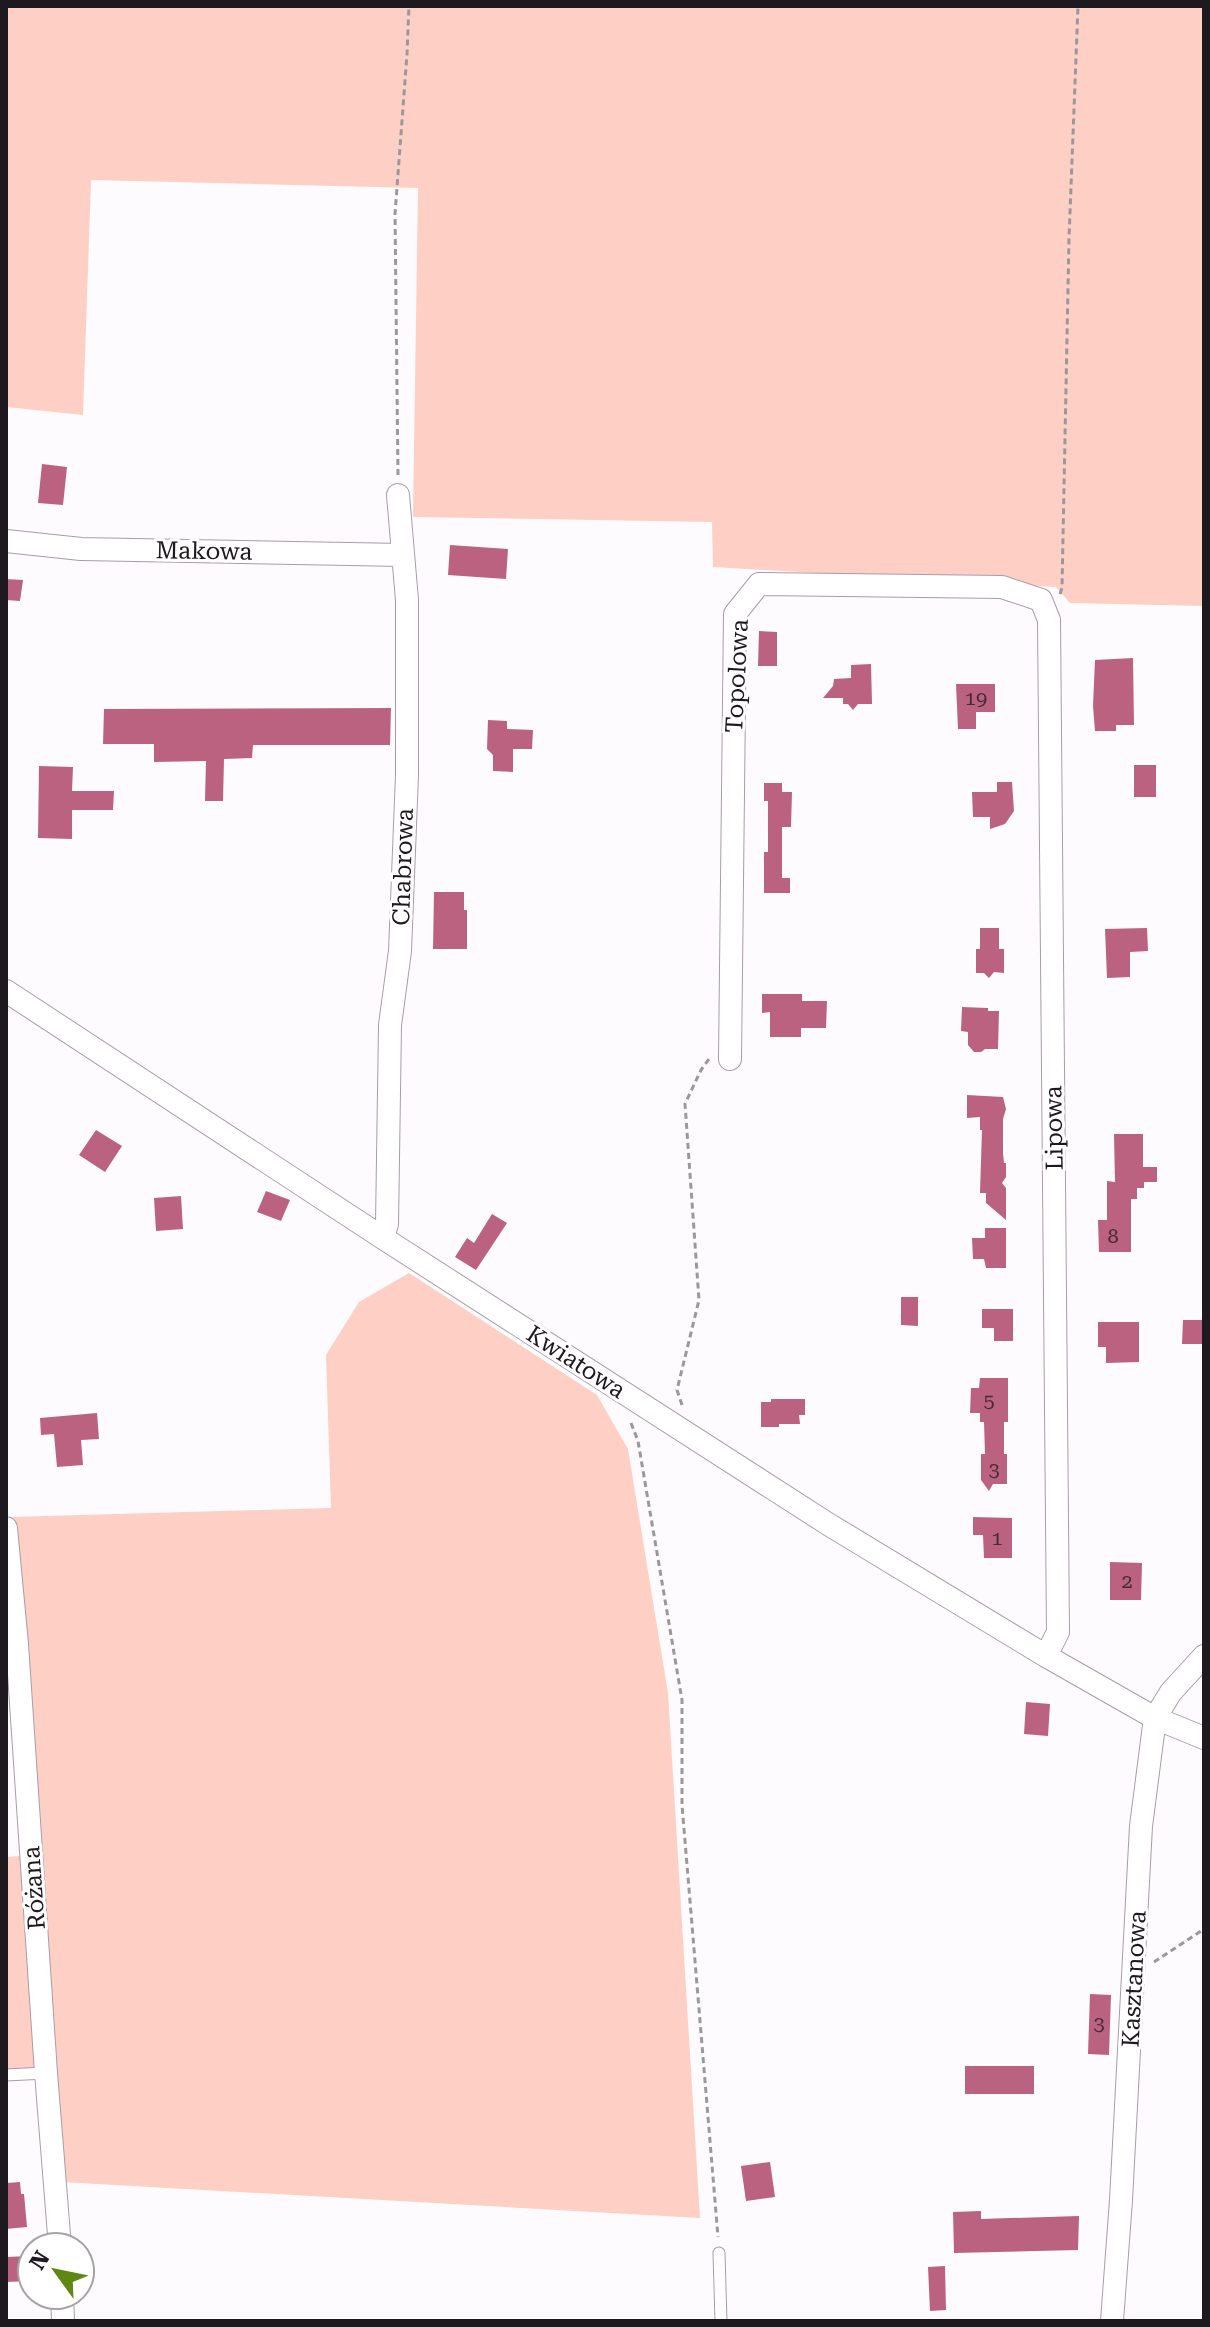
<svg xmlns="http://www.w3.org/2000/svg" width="1210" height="2327" font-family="'Roboto Serif',serif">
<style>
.green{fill:#fecfc5}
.building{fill:#bb6281}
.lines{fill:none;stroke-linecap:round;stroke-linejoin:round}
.service-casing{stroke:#a99ca9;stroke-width:13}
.minor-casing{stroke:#a99ca9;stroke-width:24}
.path{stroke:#9b989b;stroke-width:3;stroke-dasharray:6 4;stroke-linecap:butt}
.service{stroke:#fff;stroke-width:11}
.minor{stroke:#fff;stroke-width:22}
.labels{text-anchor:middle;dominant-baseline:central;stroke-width:6;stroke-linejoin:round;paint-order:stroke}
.number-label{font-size:20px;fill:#452b37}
.street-label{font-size:24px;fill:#1e191e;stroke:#fff}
</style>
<rect width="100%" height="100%" fill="#fdfbfd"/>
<!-- green -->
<path class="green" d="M6,6H1204V606L1070,603L1056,587L713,567L712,522L413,517L418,188L91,180L83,415L6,407Z
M409,1273L597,1395L628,1449L668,1693L700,2218L62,2182L11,1517L331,1508L326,1355L359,1302Z
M21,1856L37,2069L6,2070V1857Z"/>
<!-- building -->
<path class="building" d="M42,464L67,467L63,505L38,503Z
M450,545L508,549L506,579L448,575Z
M6,579L23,580L20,601L6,600Z
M759,631L777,632V666H758Z
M1133,658L1134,725H1116V731H1095L1093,706L1095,660Z
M871,664L872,704H858L853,710L848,704H843V698H823L833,686L834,679L851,678V665Z
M956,684H995V712H976V729H958Z
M391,708L390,745H253L252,758L224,759L223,801H205L206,761L154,762V744H103L104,709Z
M488,720L507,721V729L533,730L532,749H513V772L493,771V755L487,749Z
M1134,765H1156V797H1134Z
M39,766L73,767L72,791H114L113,810H72V839L38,838Z
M997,782H1012L1014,811L1005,824L990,829V817H973L972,792H997Z
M764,783H782V792H792L791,827H782V878H790V893H764V852H768V801H764Z
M434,892H464V910H467V949H433Z
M980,928H999V949H1004V973L994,972L989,978L984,973H976V949H980Z
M1147,928L1148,951L1130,952V977L1107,978L1105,929Z
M762,994H802V1001H827L826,1028H801V1037H770V1012L762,1013Z
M962,1007L988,1008V1011H999L998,1049H985L981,1052H974L968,1045V1032L961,1031Z
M967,1095L1003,1097L1006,1109L1003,1119V1153L1004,1163H1006V1177L1002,1183L1006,1188V1220L986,1203V1193H980L982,1130H980V1117L967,1118Z
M96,1130L122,1146L105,1172L79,1155Z
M1114,1134H1143V1167H1157V1182H1144V1188H1137V1199H1131V1252H1099L1098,1220H1107V1181L1115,1182Z
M266,1191L290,1200L281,1221L257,1212Z
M181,1196L183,1229L156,1231L154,1198Z
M492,1214L507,1223L476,1270L455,1257L467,1238L474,1243Z
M985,1228H1006V1268H986L984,1259H973L972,1238H985Z
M901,1297H918V1326L901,1325Z
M982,1309H1013V1341H994V1328H982Z
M1183,1320H1204V1344H1182Z
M1098,1322H1139V1362L1106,1363V1347H1098Z
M980,1378H1008V1422H1004V1454H1007V1484H993L989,1491L981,1480V1454H985L984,1422H980V1413H970L971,1388H979Z
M771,1399H805V1415H799L800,1424H779V1427H761V1402H771Z
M97,1413L99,1439L81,1440L83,1465L57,1467L54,1434L41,1435L40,1418Z
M973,1517L1012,1518V1558H984L983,1535H973Z
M1110,1562L1142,1563L1141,1600H1110Z
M1026,1702L1050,1704L1048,1736L1024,1734Z
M1090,1994L1111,1995L1109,2055L1088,2054Z
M965,2066H1034V2094H965Z
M770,2162L775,2197L746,2201L741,2166Z
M20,2182L21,2194H24L27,2227L6,2229V2183Z
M981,2211V2219L1079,2216L1078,2250L954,2253L953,2212Z
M30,2256L31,2281L6,2282V2257Z
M945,2266L946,2310L930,2311L928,2267Z"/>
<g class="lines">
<defs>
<path id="service" d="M6,2075L46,2073
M719,2253L721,2321"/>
<path id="minor" d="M6,541L81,549L403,555
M6,991L383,1238L828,1524L1046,1656L1155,1718L1204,1738
M730,1059L735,614L759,584L1002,587L1041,600L1049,620L1058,1632L1046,1656
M383,1238L387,1224L390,1025L400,951L407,775V600L398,495
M6,1528L17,1644L46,2073L60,2247
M62,2295L63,2321
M1112,2321L1121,2200L1141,1826L1155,1718L1171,1692L1204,1656"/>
</defs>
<!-- service casing -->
<use href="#service" class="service-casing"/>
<!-- minor casing -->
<use href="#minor" class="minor-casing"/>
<!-- path -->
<path class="path" d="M398,475L395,214L407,54L409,6
M1060,594L1062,588L1069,238L1078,6
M682,1405L677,1390L699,1300L685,1104L701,1070L709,1059
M631,1423L638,1441L682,1700V1805L718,2237
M1154,1962L1204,1929"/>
<!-- service -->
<use href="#service" class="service"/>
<!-- minor -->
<use href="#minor" class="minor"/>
</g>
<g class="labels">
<!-- number labels -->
<g class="number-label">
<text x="976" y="698">19</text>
<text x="1113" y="1236">8</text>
<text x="989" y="1400">5</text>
<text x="994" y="1469">3</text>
<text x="997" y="1538">1</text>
<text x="1127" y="1581">2</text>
<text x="1099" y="2023">3</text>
</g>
<!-- street labels -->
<g class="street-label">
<text transform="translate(204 551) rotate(1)">Makowa</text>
<text transform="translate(737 676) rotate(-87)">Topolowa</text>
<text transform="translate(403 867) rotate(-88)">Chabrowa</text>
<text transform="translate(1054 1128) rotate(-91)">Lipowa</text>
<text transform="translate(576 1362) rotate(33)">Kwiatowa</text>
<text transform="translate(34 1888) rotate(-94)">Różana</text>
<text transform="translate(1134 1979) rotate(-87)">Kasztanowa</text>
</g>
</g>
<!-- border -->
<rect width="1210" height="2327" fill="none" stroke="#1e191e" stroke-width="16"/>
<!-- north arrow -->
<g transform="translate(56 2271) rotate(303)"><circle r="38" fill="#ffffff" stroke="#a5a3a5" stroke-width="2"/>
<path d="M0-6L14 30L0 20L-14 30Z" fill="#5e8713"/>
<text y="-12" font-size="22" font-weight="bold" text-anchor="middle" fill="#1e191e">N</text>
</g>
</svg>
